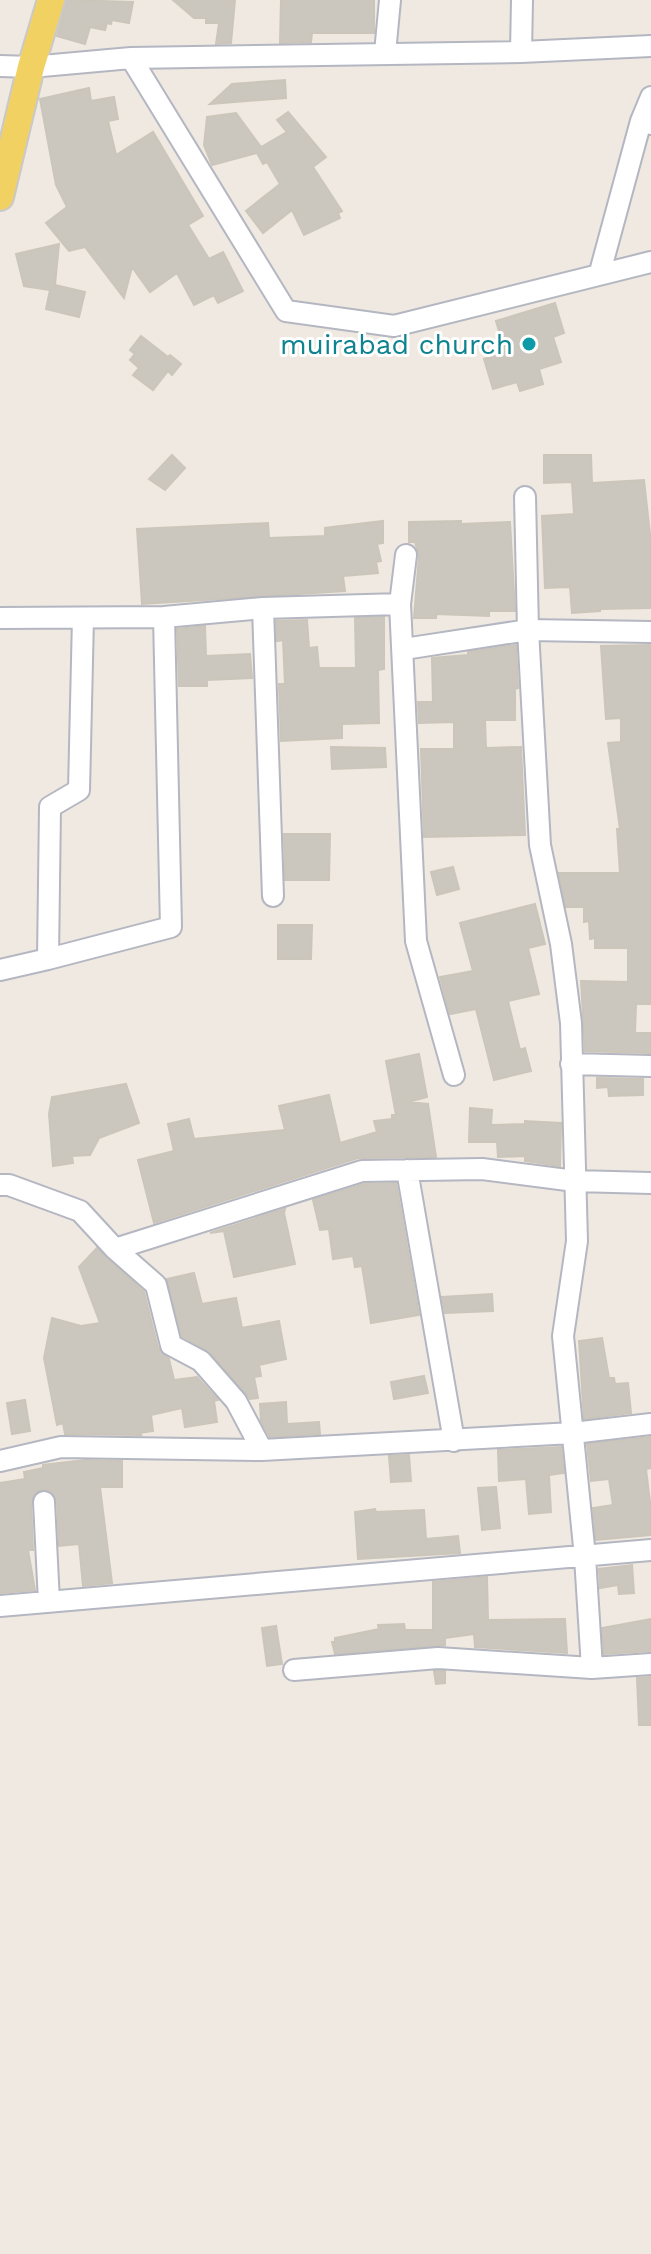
<svg xmlns="http://www.w3.org/2000/svg" width="651" height="2254" font-family="'Work Sans',sans-serif">
<style>
.building{fill:#cbc7bf;stroke:#cbc5ba;stroke-width:2}
.lines{fill:none;stroke-linecap:round;stroke-linejoin:round}
.minor-casing{stroke:#b4b7c1;stroke-width:24}
.major-casing{stroke:#c9c9c9;stroke-width:30}
.minor{stroke:#fff;stroke-width:20}
.major{stroke:#f2d163;stroke-width:26}
.culture-dot{fill:#0f9aa8;stroke:#fff;stroke-width:3}
.labels{text-anchor:middle;dominant-baseline:central;stroke-width:6;stroke-linejoin:round;paint-order:stroke}
.culture-label{font-size:28px;fill:#0d838f;stroke:#fff;text-anchor:end}
</style>
<rect width="100%" height="100%" fill="#efe9e1"/>
<!-- building -->
<path class="building" d="M67,0L133,2L129,23L112,20L111,24L107,23L105,30L90,27L85,44L57,36Z
M173,0H235L231,43L216,44L219,23H206V18H194Z
M281,0H374V33H312L311,42L280,43Z
M285,80L286,98L210,104L232,84Z
M89,88L91,101L114,97L118,119L108,121L116,155L153,132L203,216L188,225L209,259L223,252L243,291L218,303L214,295L194,305L177,273L150,292L132,267L124,298L85,247L69,251L46,223L67,207L56,185L40,99Z
M288,112L326,157L313,167L342,211L338,213L340,218L304,235L292,210L263,233L246,211L280,184L267,162L263,164L257,153L212,165L204,145L207,117L236,113L261,147L287,132L277,120Z
M59,244L55,285L85,292L79,317L46,309L50,290L24,286L16,254Z
M555,303L564,333L553,337L561,362L539,369L543,384L520,391L517,382L493,389L484,359L505,352L496,321Z
M141,336L168,357L170,355L181,364L172,375L168,371L153,390L133,375L139,368L130,360L135,354L130,350Z
M172,455L185,468L165,490L149,479Z
M544,455H591L592,483L644,480L651,543V608L600,609V611L572,613L570,587L545,588L542,516L574,514L572,482L544,483Z
M383,521V543L377,544L381,561L376,562L378,573L343,576L345,591L142,604L137,529L268,523L269,538L325,536V528Z
M461,521V524L510,522L515,611H489V616L436,614V618H414L419,556L415,542H409V522Z
M384,617V669L378,670L379,723L342,724V738L281,741L279,684H285L283,640L277,641L276,621L307,620L309,648L317,647L319,668H356L355,618Z
M205,626L206,656L250,654L252,678L207,680V686H179L177,629Z
M516,645L518,688L515,689V720H485L486,748L521,747L525,835L424,837L421,749H454V722L419,723L418,702H433L432,658L468,655V652Z
M651,645V1004H636L635,1033H651V1053L585,1051L581,981L628,982V948H595V938L590,939L589,921L584,922V907H566L559,873H620L617,829H620L608,743L621,742V718L606,719L601,646Z
M331,747L385,748L386,767L332,769Z
M284,834H330L329,880H285Z
M453,867L459,889L437,895L431,872Z
M535,904L545,944L528,948L539,994L508,1001L520,1050L525,1048L531,1071L494,1080L476,1009L450,1014L440,977L473,971L460,923Z
M278,925H312L311,959H278Z
M419,1054L427,1097L408,1102L428,1104L436,1157L358,1158L154,1223L138,1160L174,1151L168,1124L189,1119L194,1139L285,1130L279,1106L329,1095L340,1143L377,1132L374,1121L392,1119V1115H396L386,1061Z
M597,1078L643,1079V1095L609,1096L608,1087L597,1088Z
M126,1084L139,1123L99,1138L90,1155L72,1156L73,1163L53,1166L49,1114L52,1097Z
M470,1108L492,1110L491,1125L525,1124V1121L561,1123L560,1166L525,1161V1156L498,1157L497,1142H469Z
M396,1183L419,1315L371,1323L362,1266L355,1267L353,1256L333,1259L329,1229L320,1230L313,1200L364,1184Z
M285,1209L284,1213L295,1264L234,1277L224,1231L210,1233Z
M97,1248L144,1292L158,1348L169,1359L174,1380L197,1377L218,1400L214,1401L217,1422L185,1427L182,1408L151,1415L153,1431L140,1433L141,1435L65,1434L63,1423L57,1425L44,1358L52,1318L81,1326L100,1323L79,1267Z
M194,1273L202,1304L236,1298L242,1328L279,1321L286,1359L259,1365L261,1376L254,1377L258,1398L250,1399L210,1352L182,1336L167,1279Z
M492,1294L493,1311L445,1313L442,1297Z
M602,1338L609,1378H614L615,1384L628,1383L631,1413L584,1419L579,1341Z
M424,1376L428,1393L394,1399L391,1382Z
M25,1400L30,1431L12,1434L7,1403Z
M286,1402L287,1424L319,1422L320,1434L270,1437L261,1421L260,1404Z
M651,1437V1468L646,1469L651,1510V1535L596,1540L593,1508L613,1505L609,1479L591,1481L587,1444Z
M561,1447L564,1473L549,1475L551,1512L529,1514L526,1479L499,1481L498,1450Z
M409,1455L411,1481L391,1482L389,1456Z
M85,1460L122,1461V1487H100L112,1583L83,1586L79,1544L59,1546L57,1501L51,1491L43,1489L36,1492L31,1502L33,1550H28L35,1590L0,1593V1483L25,1479L24,1472L43,1468V1465Z
M496,1487L500,1528L482,1530L478,1488Z
M375,1509L376,1512L424,1510L426,1539L458,1536L460,1553L358,1559L355,1512Z
M632,1565L634,1593L619,1594L618,1585L600,1588L599,1569Z
M487,1577L488,1620L565,1619L567,1653L475,1647L474,1634L445,1638V1645L335,1654L332,1642H335V1638L379,1629L378,1625L404,1624L405,1630H433V1582Z
M651,1619V1651L604,1654L602,1628Z
M276,1626L282,1664L267,1666L262,1628Z
M434,1671H445V1683L436,1684Z
M651,1677V1725H639L637,1678Z"/>
<g class="lines">
<defs>
<path id="minor" d="M521,52L522,0
M385,53L390,0
M131,58L286,311L394,326L651,262
M0,66L31,67L131,58L521,52L651,46
M651,97L641,121L651,124
M600,272L641,121
M525,497L528,630L540,845L561,944L571,1023L577,1241L563,1336L585,1557L592,1668
M406,555L400,604L416,941L454,1075
M263,608L273,896
M0,618L164,617L263,608L400,604
M404,649L528,630L651,632
M48,959L171,927L164,617
M0,970L48,959L50,807L79,790L83,618
M571,1064L651,1066
M407,1170L454,1441
M0,1185H9L80,1211L115,1249L156,1285L171,1345L201,1361L236,1401L262,1450L573,1433L651,1424
M115,1249L362,1171L482,1169L575,1181L651,1183
M0,1461L61,1447L262,1450
M44,1502L49,1602
M0,1606L651,1550
M294,1670L438,1658L592,1668L651,1664"/>
<path id="major" d="M0,197L31,67L51,0"/>
</defs>
<!-- minor casing -->
<use href="#minor" class="minor-casing"/>
<!-- major casing -->
<use href="#major" class="major-casing"/>
<!-- minor -->
<use href="#minor" class="minor"/>
<!-- major -->
<use href="#major" class="major"/>
</g>
<!-- markers -->
<circle class="culture-dot" cx="529" cy="344" r="8"/>
<g class="labels">
<!-- culture labels -->
<g class="culture-label">
<text x="513" y="344">muirabad church</text>
</g>
</g>
</svg>
